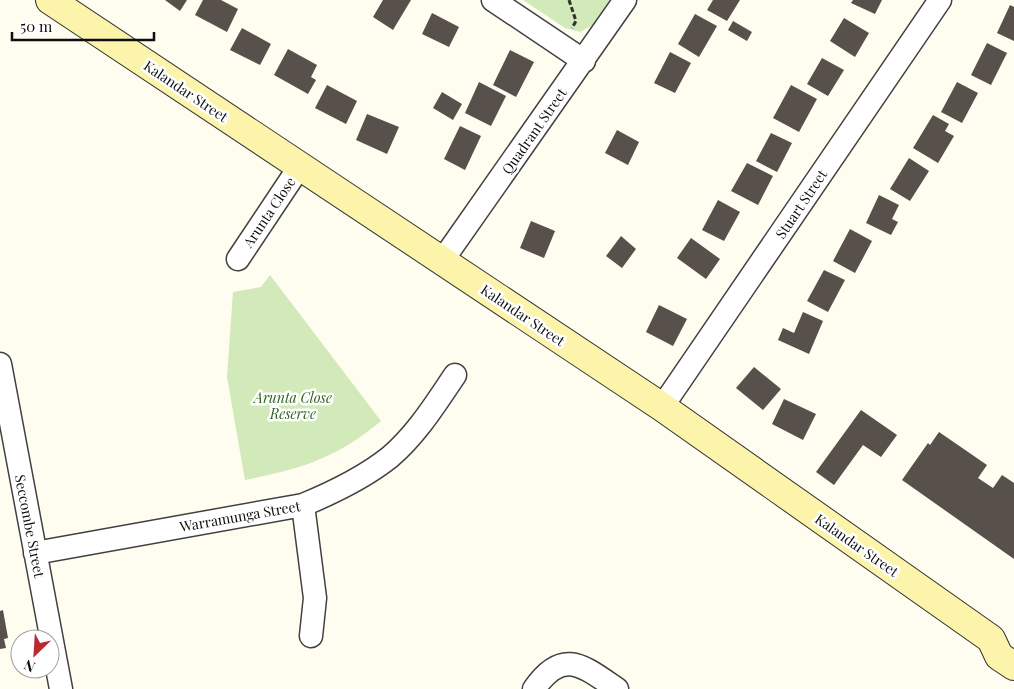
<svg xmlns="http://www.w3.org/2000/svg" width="1014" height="689" font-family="'Playfair Display',serif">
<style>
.green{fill:#d2e9ba}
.building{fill:#57504b}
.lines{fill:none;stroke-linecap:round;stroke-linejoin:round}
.minor-casing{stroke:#414141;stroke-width:25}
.secondary-casing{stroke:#303030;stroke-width:30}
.path{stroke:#303030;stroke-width:3;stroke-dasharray:5 2.5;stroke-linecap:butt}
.minor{stroke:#fff;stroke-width:22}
.secondary{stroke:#fdf4ac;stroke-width:28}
.labels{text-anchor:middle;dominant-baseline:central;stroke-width:5;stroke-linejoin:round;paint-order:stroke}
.street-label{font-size:14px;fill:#0e0e0e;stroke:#fff}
.park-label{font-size:14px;font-style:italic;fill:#2e651f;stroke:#fff}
</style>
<rect width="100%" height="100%" fill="#fffcf0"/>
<!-- green -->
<path class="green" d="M523,0H612L593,25L580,32L565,28Z
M270,275L381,421C335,459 303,468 245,480L227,377L233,292L261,287Z"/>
<!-- building -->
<path class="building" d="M165,0H187L180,11Z
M203,0H221L238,9L227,32L195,15Z
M383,0H411L393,30L373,17Z
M713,0H740L727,21L707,10Z
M853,0H882L875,14L851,3Z
M1010,5L1014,7V41L997,33Z
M432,13L459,27L449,47L422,34Z
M695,14L717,26L699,57L678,44Z
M844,18L869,33L855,57L830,41Z
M733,21L752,32L747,41L728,30Z
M242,28L271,44L260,65L230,50Z
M987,43L1007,53L991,85L971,75Z
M288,49L317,65L311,77L316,80L308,94L274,75Z
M510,50L534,62L516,97L493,85Z
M670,52L691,63L675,93L654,83Z
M822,58L844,70L828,96L807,84Z
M479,82L506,96L491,126L465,113Z
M957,82L978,93L962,123L941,112Z
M327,85L357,101L346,124L315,108Z
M791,85L817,99L799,132L773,118Z
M442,92L462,104L453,120L433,108Z
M367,114L399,127L387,154L356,140Z
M933,115L949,124L945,131L954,136L938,163L913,148Z
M460,126L481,136L465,170L444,159Z
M617,130L639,142L628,165L605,153Z
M771,133L792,143L777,172L756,161Z
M909,158L929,171L910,201L890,189Z
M747,163L773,176L758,205L731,191Z
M879,195L899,205L892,219L898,222L891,235L866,223Z
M718,200L740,212L724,241L702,230Z
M531,221L555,231L544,258L520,248Z
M850,229L872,241L855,273L833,261Z
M621,236L636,249L622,268L606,256Z
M691,238L720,259L706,279L677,258Z
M824,270L845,280L828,312L807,301Z
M659,305L687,319L673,346L646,332Z
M803,312L823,321L809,354L778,340L783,328L794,333Z
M754,367L781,389L763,410L736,388Z
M784,399L816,414L803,440L772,424Z
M861,410L897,435L881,457L863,445L834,485L816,472Z
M939,432L987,465L978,478L993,488L1002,475L1014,483V559L902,480L928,443L930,445Z
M3,610L8,638L4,639L6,648L0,649V611Z"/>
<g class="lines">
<defs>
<path id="minor" d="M493,0L584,61
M238,259L300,166
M442,261L625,0
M0,364L61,689
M662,407L940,0
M303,505L315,598L311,636
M35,553L303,505C332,493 365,477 390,457C417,434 436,403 455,375
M534,689C563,647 583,666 617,689"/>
<path id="secondary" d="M50,0L662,407L991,639L999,656L1014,666"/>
</defs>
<!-- minor casing -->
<use href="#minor" class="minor-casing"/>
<!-- secondary casing -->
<use href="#secondary" class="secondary-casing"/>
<!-- path -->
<path class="path" d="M569,0L576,21L572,28"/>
<!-- minor -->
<use href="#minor" class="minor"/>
<!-- secondary -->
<use href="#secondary" class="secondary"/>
</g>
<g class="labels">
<!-- street labels -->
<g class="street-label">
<text transform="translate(186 91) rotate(34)">Kalandar Street</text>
<text transform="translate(534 131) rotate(-55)">Quadrant Street</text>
<text transform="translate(801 204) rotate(-56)">Stuart Street</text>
<text transform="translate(269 212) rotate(-56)">Arunta Close</text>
<text transform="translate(523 315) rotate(34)">Kalandar Street</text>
<text transform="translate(240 516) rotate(-10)">Warramunga Street</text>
<text transform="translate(30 526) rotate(79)">Seccombe Street</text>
<text transform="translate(857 545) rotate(35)">Kalandar Street</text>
</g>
<!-- park labels -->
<g class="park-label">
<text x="293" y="397">Arunta Close<tspan x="293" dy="16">Reserve</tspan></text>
</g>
</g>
<!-- north arrow -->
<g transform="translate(35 654) rotate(205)"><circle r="24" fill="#ffffff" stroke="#9f9f9f"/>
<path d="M0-4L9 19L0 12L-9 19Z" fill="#bc282f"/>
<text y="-8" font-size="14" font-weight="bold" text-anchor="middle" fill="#0e0e0e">N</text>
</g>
<!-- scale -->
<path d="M12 32v8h142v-8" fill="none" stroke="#0e0e0e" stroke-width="2.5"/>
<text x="20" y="32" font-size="15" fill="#0e0e0e" stroke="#ffffff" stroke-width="4" paint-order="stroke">50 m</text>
</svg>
